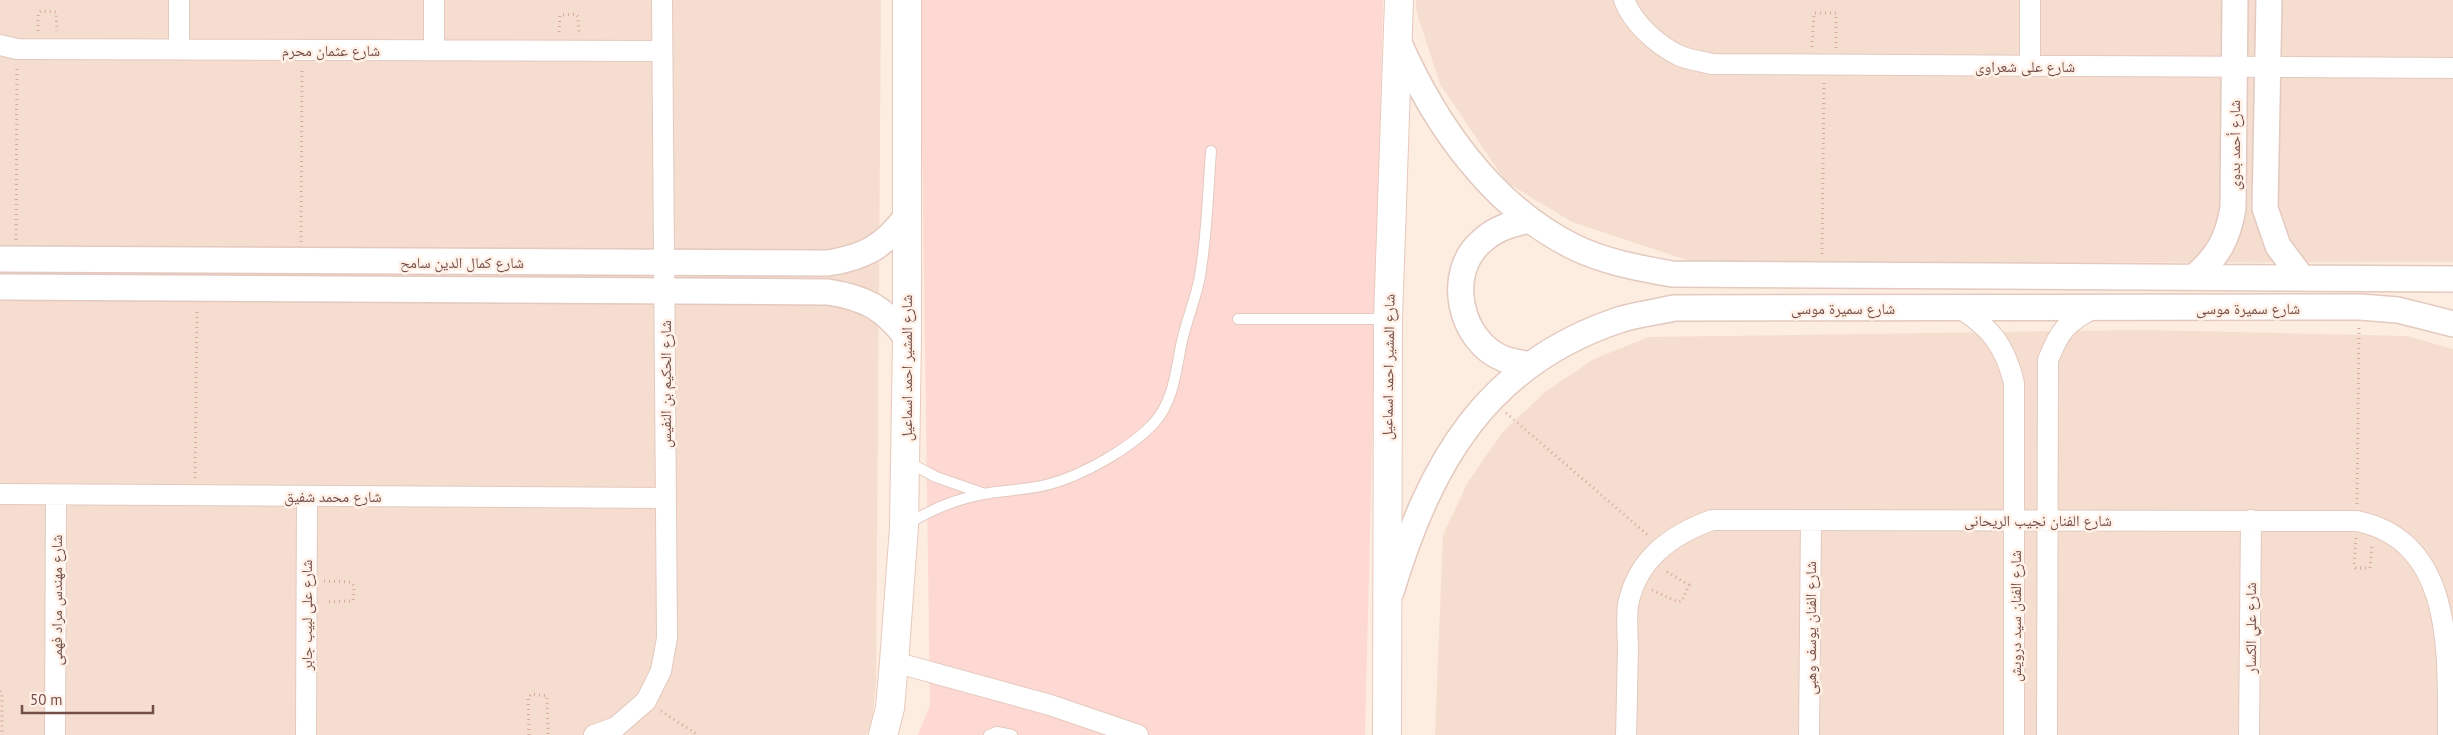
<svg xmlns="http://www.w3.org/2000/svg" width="2453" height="735" font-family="'PT Sans','Noto Naskh Arabic',sans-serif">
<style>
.residential{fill:#f5ddcf}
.commercial{fill:#fed9d3}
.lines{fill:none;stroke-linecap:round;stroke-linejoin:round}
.service-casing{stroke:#e3c9bf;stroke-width:12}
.minor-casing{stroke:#e3c9bf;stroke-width:22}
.tertiary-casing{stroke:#e3c9bf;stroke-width:28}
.secondary-casing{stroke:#e8c9bc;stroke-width:30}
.path{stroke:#d7a89b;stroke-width:3;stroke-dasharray:1 4;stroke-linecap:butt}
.service{stroke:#fff;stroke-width:10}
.minor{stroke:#fff;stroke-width:20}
.tertiary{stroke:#fff;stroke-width:25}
.secondary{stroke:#fff;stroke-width:28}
.labels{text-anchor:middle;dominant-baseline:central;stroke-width:5;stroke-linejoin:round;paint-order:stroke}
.street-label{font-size:15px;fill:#744f47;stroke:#fff1e7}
</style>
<rect width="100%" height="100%" fill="#fdede0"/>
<!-- residential -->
<path class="residential" d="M0,0H881L876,681L872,723L866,735H0Z
M1416,0H2453V262L1696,263L1572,222L1506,182L1440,84L1416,10Z
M2145,330L2407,336L2453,349V735H1435L1443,535L1468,482L1502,433L1545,392L1594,359L1649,337Z"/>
<!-- commercial -->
<path class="commercial" d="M920,0H1383L1365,735H918L930,705Z"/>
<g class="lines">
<defs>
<path id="service" d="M1238,319H1387
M908,462L936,477L982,493
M906,525C930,510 956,499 983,494C1005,490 1028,490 1050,484C1083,475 1131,448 1154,423C1174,401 1176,369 1182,341C1187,319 1196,298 1200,276C1207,235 1208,192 1211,151
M989,735L997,732L1012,735"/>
<path id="minor" d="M179,0V49
M1624,0C1633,23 1656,44 1678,55C1688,60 1701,61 1712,64L2453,68
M0,45L17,49L662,51
M434,50V0
M2030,66V0
M1960,308C1992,329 2005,346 2014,383V735
M0,494L666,498
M894,662L1050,705L1138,735
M55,735L56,495
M306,735L307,496
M594,735L616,727L646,701L661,671L667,638L662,0
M1626,735C1627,707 1627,679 1628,651C1628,636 1626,620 1628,605C1637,559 1671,535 1712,520L2357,521C2453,541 2448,648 2448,735
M1809,735L1811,520
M2047,735L2048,360C2060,330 2066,323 2094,308
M2249,735L2251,520"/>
<path id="tertiary" d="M2269,0L2265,208L2278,246L2302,278
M1399,43C1435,124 1491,206 1574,247C1605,262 1638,268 1672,274L2453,279
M1530,220C1511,224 1496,228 1482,241C1444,273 1460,342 1504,359C1512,362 1522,363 1530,365
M0,259L828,263C866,257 884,246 907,216
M2194,277C2217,258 2228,239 2233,208L2235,0
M0,287L828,292C866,298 884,308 907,338
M1391,592C1430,463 1486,363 1622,319C1639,314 1657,312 1674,308L2360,307L2398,310L2453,324"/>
<path id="secondary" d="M883,735L890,708L894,662L904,527L907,338V0
M1387,735L1388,319L1399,0"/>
</defs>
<!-- service casing -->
<use href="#service" class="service-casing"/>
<!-- minor casing -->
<use href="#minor" class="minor-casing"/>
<!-- tertiary casing -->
<use href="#tertiary" class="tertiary-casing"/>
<!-- secondary casing -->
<use href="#secondary" class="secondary-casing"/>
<!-- path -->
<path class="path" d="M38,31V14L41,11L56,12L57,31
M559,32L560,15L576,14L578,17L579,33
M1812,47L1814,13H1836V48
M16,240L17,67
M301,242L302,68
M1822,254L1824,83
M1506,413L1649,536
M195,478L197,309
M2357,504L2359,326
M2356,538L2354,566L2356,568H2370L2372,545
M324,581L351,582L354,586L353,601L325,602
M1652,590L1678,602L1682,601L1689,585L1664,570
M0,691L2,694V735
M661,711L698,735
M529,735L528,698L531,694L547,696L548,735"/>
<!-- service -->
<use href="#service" class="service"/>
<!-- minor -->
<use href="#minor" class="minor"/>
<!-- tertiary -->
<use href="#tertiary" class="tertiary"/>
<!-- secondary -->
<use href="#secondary" class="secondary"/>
</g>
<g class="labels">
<!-- street labels -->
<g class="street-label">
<text x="331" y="50">شارع عثمان محرم</text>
<text x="2025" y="66">شارع على شعراوى</text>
<text transform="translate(2234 145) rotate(-90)">شارع أحمد بدوى</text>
<text x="462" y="262">شارع كمال الدين سامح</text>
<text x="1843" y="308">شارع سميرة موسى</text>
<text x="2248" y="308">شارع سميرة موسى</text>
<text transform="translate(1388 367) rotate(-89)">شارع المشير احمد اسماعيل</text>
<text transform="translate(906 368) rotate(-90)">شارع المشير احمد اسماعيل</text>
<text transform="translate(665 384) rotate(-90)">شارع الحكيم بن النفيس</text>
<text x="333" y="496">شارع محمد شفيق</text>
<text x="2038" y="520">شارع الفنان نجيب الريحانى</text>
<text transform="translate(56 600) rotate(-90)">شارع مهندس مراد فهمى</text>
<text transform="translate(306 615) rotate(-90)">شارع على لبيب جابر</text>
<text transform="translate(2015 616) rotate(-90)">شارع الفنان سيد درويش</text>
<text transform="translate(1810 628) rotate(-90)">شارع الفنان يوسف وهبى</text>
<text transform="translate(2250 628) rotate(-90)">شارع علي الكسار</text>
</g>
</g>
<!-- scale -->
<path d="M22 705v8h131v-8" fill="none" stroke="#744f47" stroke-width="2.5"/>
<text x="30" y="705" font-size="15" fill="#744f47" stroke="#fff1e7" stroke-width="4" paint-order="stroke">50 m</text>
</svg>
